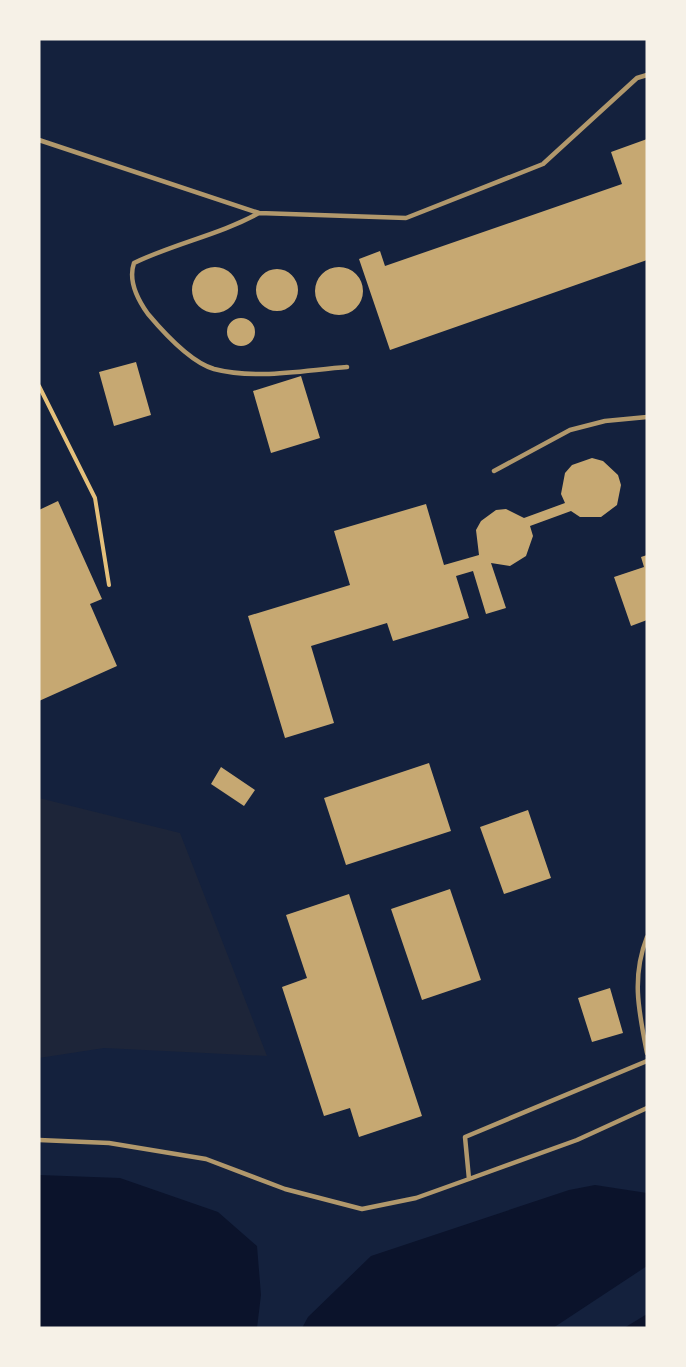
<svg xmlns="http://www.w3.org/2000/svg" width="686" height="1367" font-family="'Space Grotesk',sans-serif">
<style>
.green{fill:#1d2539}
.water{fill:#0b132b}
.building{fill:#c6a872}
.lines{fill:none;stroke-linecap:round;stroke-linejoin:round}
.path{stroke:#e5c07b;stroke-width:4}
.service{stroke:#b1986c;stroke-width:4.5}
</style>
<rect width="100%" height="100%" fill="#14213d"/>
<!-- green -->
<path class="green" d="M39,798L180,833L267,1056L104,1048L39,1058Z"/>
<!-- water -->
<path class="water" d="M39,1175L120,1178L218,1212L257,1246L261,1295L257,1328H39Z
M595,1185L647,1193V1266L553,1328H302L308,1317L371,1256L569,1190Z
M647,1314V1328H624Z"/>
<!-- building -->
<path class="building" d="M647,139V260L390,350L359,259L380,251L385,266L622,184L611,152Z
M192 290a23 23 0 1 1 46 0a23 23 0 1 1-46 0Z
M315 291a24 24 0 1 1 48 0a24 24 0 1 1-48 0Z
M256 290a21 21 0 1 1 42 0a21 21 0 1 1-42 0Z
M227 332a14 14 0 1 1 28 0a14 14 0 1 1-28 0Z
M136,362L151,415L114,426L99,372Z
M301,376L320,438L271,453L253,391Z
M592,458L603,461L618,475L621,485L617,505L601,517H580L571,511L530,526L533,536L526,556L510,566L491,563L506,608L486,614L473,571L456,576L469,618L393,641L387,623L311,646L334,723L285,738L248,616L350,585L334,531L426,504L444,565L479,555L476,530L481,521L496,510L506,509L524,518L565,503L561,494L565,473L572,465Z
M58,501L102,599L90,604L117,666L39,701V510Z
M647,555V620L631,626L614,577L644,567L641,557Z
M429,763L451,831L346,865L324,798Z
M221,767L255,790L244,806L211,784Z
M528,810L551,878L504,894L480,827Z
M450,889L481,980L422,1000L391,909Z
M349,894L422,1116L359,1137L350,1108L324,1116L282,987L307,978L286,915Z
M610,988L623,1033L592,1042L578,998Z"/>
<g class="lines">
<!-- path -->
<path class="path" d="M39,386L95,498L109,585"/>
<!-- service -->
<path class="service" d="M39,140L259,213L406,218L543,164L637,78L647,75
M259,213C219,235 175,243 134,263C128,280 138,300 148,314C164,333 190,362 214,369C256,380 305,370 347,367
M494,471L570,430L605,421L647,417
M647,937C631,978 639,1012 647,1053
M39,1140L109,1143L206,1159L285,1189L362,1209L416,1198L469,1179L465,1137L647,1061
M469,1179L577,1140L647,1108"/>
</g>
<!-- border -->
<rect width="686" height="1367" fill="none" stroke="#f6f1e7" stroke-width="81"/>
</svg>
